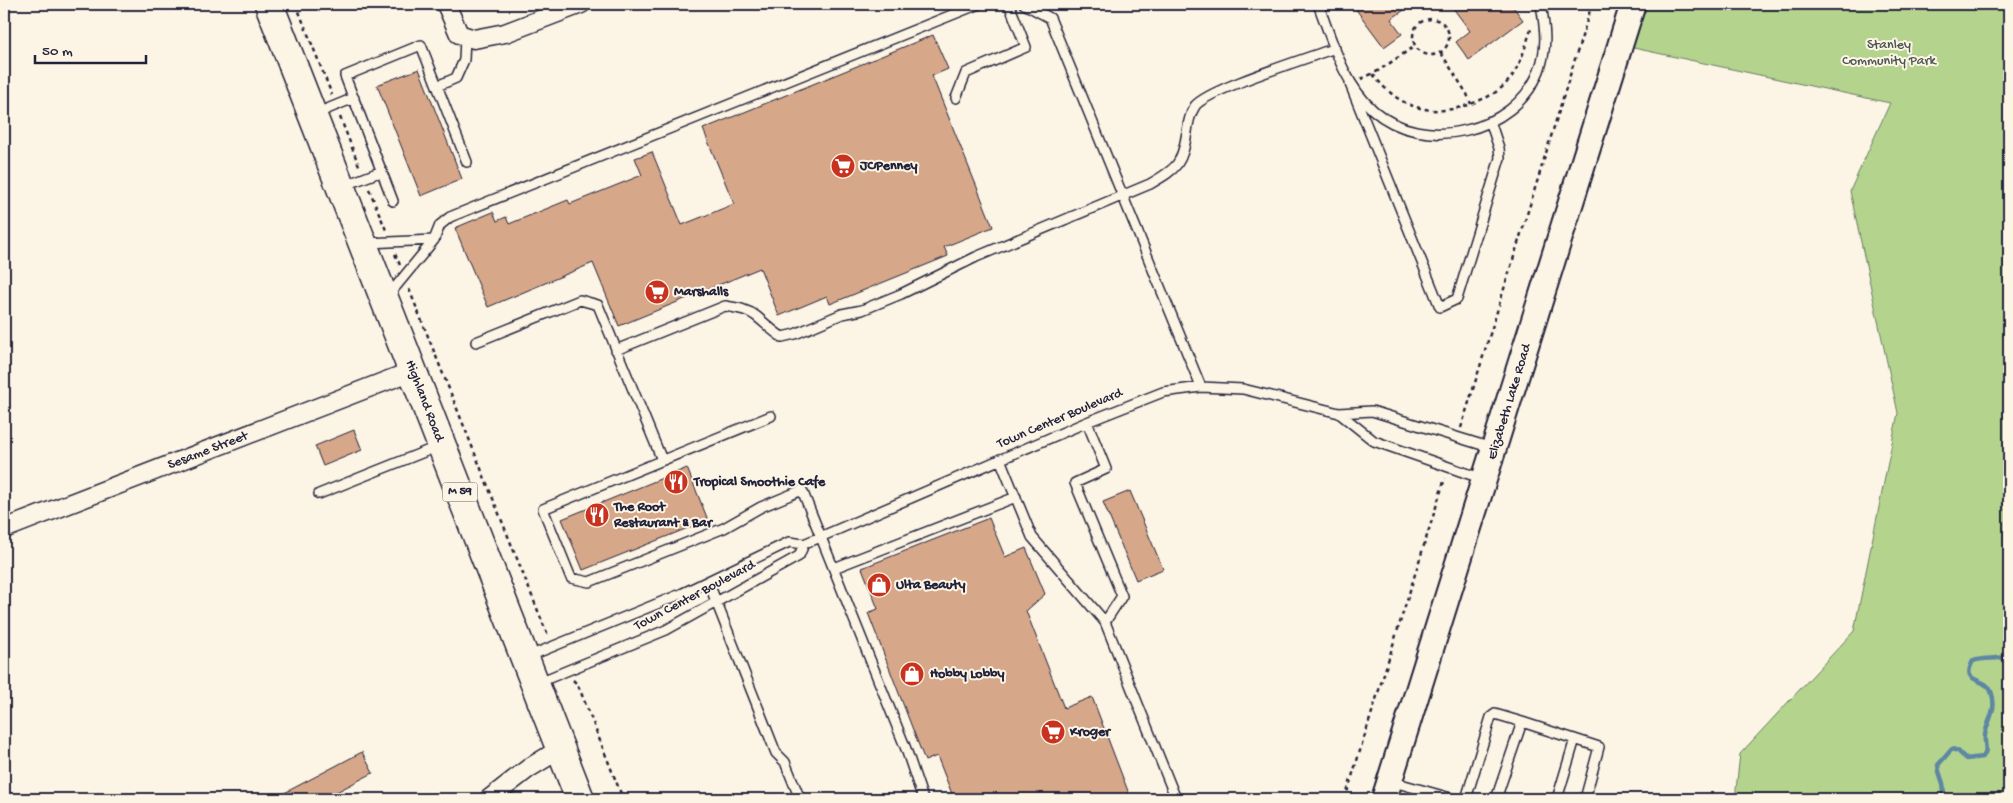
<svg xmlns="http://www.w3.org/2000/svg" width="2013" height="803" font-family="'Gochi Hand',sans-serif">
<style>
.green{fill:#b4d48e;stroke:#6b7b64}
.lines{fill:none;stroke-linecap:round;stroke-linejoin:round}
.stream{stroke:#5d87a2;stroke-width:4.5}
.building{fill:#d7a789;stroke:#22223b}
.lane-casing{stroke:#22223b;stroke-width:12}
.street-casing{stroke:#22223b;stroke-width:21}
.secondary-casing{stroke:#22223b;stroke-width:28}
.highway-casing{stroke:#22223b;stroke-width:31}
.path{stroke:#22223b;stroke-width:2.5;stroke-dasharray:4 4;stroke-linecap:butt}
.lane{stroke:#fcf5e5;stroke-width:9}
.street{stroke:#fcf5e5;stroke-width:18}
.secondary{stroke:#fcf5e5;stroke-width:24}
.highway{stroke:#fcf5e5;stroke-width:28}
.labels{text-anchor:middle;dominant-baseline:central;stroke-width:4;stroke-linejoin:round;paint-order:stroke}
.shield{fill:#fcf5e5;stroke:#63616e;stroke-width:1}
.shield-label{font-size:12px;font-weight:bold;fill:#22223b}
.park-label{font-size:14px;fill:#4e5754;stroke:#fcf5e5}
.poi-label{font-size:14px;font-weight:bold;fill:#22223b;stroke:#fcf5e5;text-anchor:start}
.street-label{font-size:14px;fill:#22223b;stroke:#fcf5e5}
</style>
<rect width="100%" height="100%" fill="#fcf5e5"/>
<filter id="ink" filterUnits="userSpaceOnUse"><feTurbulence type="fractalNoise" baseFrequency=".02" numOctaves="2"/><feDisplacementMap in="SourceGraphic" scale="10" xChannelSelector="R" yChannelSelector="G"/><feConvolveMatrix kernelMatrix="1 2 1 2 8 2 1 2 1" color-interpolation-filters="sRGB"/></filter>
<g filter="url(#ink)">
<!-- green -->
<path class="green" d="M1642,4H2009V799H1735L1740,754L1854,631L1898,413L1850,191L1890,103L1629,47Z"/>
<g class="lines">
<!-- stream -->
<path class="stream" d="M1941,799C1948,783 1939,780 1938,765L1952,749L1958,751L1966,759L1982,757L1985,754C1987,748 1984,742 1985,735C1988,718 1998,710 1991,691C1985,676 1960,685 1973,661C1985,657 1997,660 2009,656"/>
</g>
<!-- building -->
<path class="building" d="M1352,4H1413L1391,19L1402,34L1384,47Z
M1450,4H1511L1523,20L1469,60L1456,42L1470,31Z
M933,35L948,69L932,76L993,227L944,247L948,256L830,304L827,296L779,316L760,268L619,326L593,263L488,307L455,228L493,212L497,221L506,217L509,224L568,200L570,204L642,175L635,158L652,152L682,225L734,204L703,129Z
M419,69L462,179L421,196L377,85Z
M354,430L362,450L323,466L315,446Z
M687,468L708,520L583,570L562,519Z
M1130,491L1163,569L1136,580L1103,502Z
M989,518L1005,557L1026,548L1045,594L1026,611L1064,708L1092,697L1131,799H954L937,756L925,761L868,613L878,609L862,568Z
M362,752L373,773L323,799H273Z"/>
<g class="lines">
<defs>
<path id="lane" d="M1024,4L1050,18L1201,387
M1318,4C1332,40 1343,83 1373,110C1423,154 1515,133 1539,71C1548,47 1545,28 1541,4
M1350,84L1440,307L1457,299L1500,158L1499,148L1490,121
M437,86L456,78L464,60L465,38
M956,98L966,73L1026,47L1009,4
M315,114L354,98
M343,186L382,171
M393,201L345,76L421,45L467,162
M367,243L434,240
M388,296L434,240L440,225L450,217L979,4
M476,342L580,300L598,305L662,460
M616,350L725,306C736,308 747,309 756,316C765,323 772,331 782,337L795,334L842,314L862,310L901,294L976,257L1150,184C1178,168 1182,164 1187,132C1188,123 1190,114 1195,106C1208,89 1309,58 1335,48
M1339,413L1374,441L1483,479
M771,416L543,509L571,578L589,582L724,528L761,507L802,490L906,749L923,799
M1087,422L1106,469L1075,483L1122,596L1105,622
M1000,459L1032,537L1105,622L1176,799
M319,494L439,446
M834,568L1016,497
M708,581L776,753L785,762L800,799
M527,657L681,594L789,542L804,544L1087,422L1163,392L1201,387L1243,389L1339,413L1372,411L1492,448
M537,683L666,630L799,556L804,544
M1522,722L1599,747L1585,799
M1390,781L1454,799
M1466,799L1491,717L1495,714L1522,722L1496,799
M1557,799L1575,739"/>
<path id="street" d="M446,4L459,34L474,39L505,33L581,4
M4,529L412,371
M489,799L529,768L560,749"/>
<path id="secondary" d="M1384,799L1633,4"/>
<path id="highway" d="M269,4L580,799"/>
</defs>
<!-- lane casing -->
<use href="#lane" class="lane-casing"/>
<!-- street casing -->
<use href="#street" class="street-casing"/>
<!-- secondary casing -->
<use href="#secondary" class="secondary-casing"/>
<!-- highway casing -->
<use href="#highway" class="highway-casing"/>
<!-- path -->
<path class="path" d="M296,4L332,95
M1413 37a18 18 0 1 1 36 0a18 18 0 1 1-36 0Z
M1441,53L1467,94L1471,104
M1373,74C1400,111 1437,119 1478,101C1491,96 1501,90 1510,79C1521,65 1526,44 1532,26
M1361,79L1378,71L1415,46
M340,117L360,168
M369,189L386,230
M395,254L400,265
M409,289L548,636
M1461,428L1592,4
M573,680L578,685L623,799
M1345,799L1445,478"/>
<!-- lane -->
<use href="#lane" class="lane"/>
<!-- street -->
<use href="#street" class="street"/>
<!-- secondary -->
<use href="#secondary" class="secondary"/>
<!-- highway -->
<use href="#highway" class="highway"/>
</g>
</g>
<!-- icons -->
<defs>
<symbol id="supermarket-disc" viewBox="-11 -11 22 22"><circle r="9.5" fill="#c8321e" stroke="#fcf5e5"/><path d="M-6-5.5h2.5l.6 2H6L4.5 2H-2.5L-4.4-4H-6ZM-1.5 3.2a1.3 1.3 0 1 0 .1 0ZM3 3.2a1.3 1.3 0 1 0 .1 0Z" fill="#fff"/></symbol>
<symbol id="restaurant-disc" viewBox="-11 -11 22 22"><circle r="9.5" fill="#c8321e" stroke="#fcf5e5"/><path d="M-5-6h1v4h1v-4h1v4h1v-4h1v5L-1.5 .5V6h-2V.5L-5-1ZM5-6V6H3V1.5H1.5Q1.5-4 5-6Z" fill="#fff"/></symbol>
<symbol id="shop-disc" viewBox="-11 -11 22 22"><circle r="9.5" fill="#c8321e" stroke="#fcf5e5"/><path d="M-5-2.5h2.3a2.7 3.5 0 0 1 5.4 0H5L5.5 6h-11ZM-1.5-2.5h3a1.5 2.3 0 0 0-3 0Z" fill="#fff"/></symbol>
</defs>
<g fill-rule="evenodd">
<use href="#supermarket-disc" x="829" y="152" width="28" height="28"/>
<use href="#supermarket-disc" x="643" y="278" width="28" height="28"/>
<use href="#restaurant-disc" x="662" y="468" width="28" height="28"/>
<use href="#restaurant-disc" x="583" y="501" width="28" height="28"/>
<use href="#shop-disc" x="865" y="571" width="28" height="28"/>
<use href="#shop-disc" x="898" y="660" width="28" height="28"/>
<use href="#supermarket-disc" x="1039" y="718" width="28" height="28"/>
</g>
<g class="labels">
<!-- shield labels -->
<rect class="shield" x="442.5" y="482.5" width="35" height="19" rx="4"/>
<g class="shield-label">
<text x="460" y="492">M 59</text>
</g>
<!-- park labels -->
<g class="park-label">
<text x="1889" y="45">Stanley<tspan x="1889" dy="16">Community Park</tspan></text>
</g>
<!-- poi labels -->
<g class="poi-label">
<text x="860" y="166">JCPenney</text>
<text x="674" y="292">Marshalls</text>
<text x="694" y="482">Tropical Smoothie Cafe</text>
<text x="614" y="507">The Root<tspan x="614" dy="16">Restaurant &amp; Bar</tspan></text>
<text x="896" y="585">Ulta Beauty</text>
<text x="930" y="674">Hobby Lobby</text>
<text x="1070" y="732">Kroger</text>
</g>
<!-- street labels -->
<g class="street-label">
<text transform="translate(424 401) rotate(69)">Highland Road</text>
<text transform="translate(1510 402) rotate(-73)">Elizabeth Lake Road</text>
<text transform="translate(1060 419) rotate(-23)">Town Center Boulevard</text>
<text transform="translate(208 451) rotate(-21)">Sesame Street</text>
<text transform="translate(695 596) rotate(-28)">Town Center Boulevard</text>
</g>
</g>
<!-- margin -->
<rect width="2013" height="803" fill="none" stroke="#fcf5e5" stroke-width="20"/>
<rect x="10" y="10" width="1993" height="783" fill="none" stroke="#22223b" stroke-width="2" filter="url(#ink)"/>
<!-- scale -->
<path d="M35 55v8h111v-8" fill="none" stroke="#22223b" stroke-width="2.5"/>
<text x="42" y="55" font-size="15" fill="#22223b" stroke="#fcf5e5" stroke-width="4" paint-order="stroke">50 m</text>
</svg>
